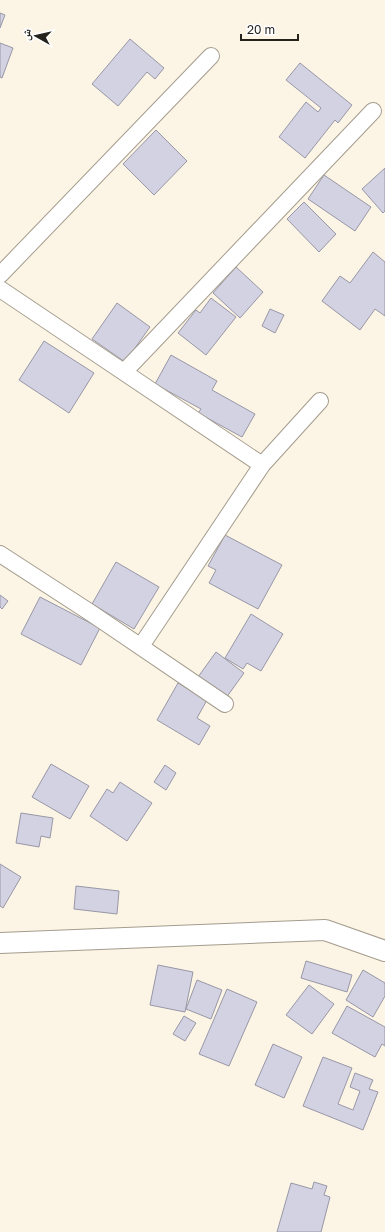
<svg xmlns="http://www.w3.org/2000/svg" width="385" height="1232" font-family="'Golos Text','Noto Naskh Arabic',sans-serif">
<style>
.building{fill:#d2d2e2;stroke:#9897a7}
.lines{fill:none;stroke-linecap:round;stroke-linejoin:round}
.minor-casing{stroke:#a49c8e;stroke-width:18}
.tertiary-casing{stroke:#a49c8e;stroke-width:22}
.minor{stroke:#fff;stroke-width:16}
.tertiary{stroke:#fff;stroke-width:20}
</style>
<rect width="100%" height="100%" fill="#fcf4e4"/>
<!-- building -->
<path class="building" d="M0,13L5,15L0,28Z
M130,39L164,68L155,79L147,72L118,106L92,84Z
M0,43L13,48L2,78L0,77Z
M300,63L352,105L338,123L335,120L305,158L279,137L306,102L318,112L321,108L286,80Z
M156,130L187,161L154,195L123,164Z
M385,168V211L383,213L362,189Z
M324,175L371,207L355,231L308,199Z
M304,202L336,234L319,252L287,219Z
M373,252L385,262V316L375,309L360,330L322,301L340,276L350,283Z
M236,267L263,292L240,318L213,293Z
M211,298L236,317L206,355L178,333L196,310L200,313Z
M117,303L150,327L125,362L92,339Z
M270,309L284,315L275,333L262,326Z
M44,341L94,373L69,413L19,380Z
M171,355L217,381L212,390L255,414L242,437L198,413L201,409L155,384Z
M225,535L282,565L258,609L209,583L216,570L208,566Z
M116,562L159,587L134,629L92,604Z
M0,595L8,601L2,609L0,607Z
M40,597L100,628L81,665L21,634Z
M251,614L283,634L261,671L247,663L243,669L225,658Z
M216,652L244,673L226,698L198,677Z
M178,683L207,700L197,718L210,726L199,745L157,720Z
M51,764L89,786L70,819L32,797Z
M165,765L176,773L166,790L154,782Z
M120,782L152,803L127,841L90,816L107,789L113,793Z
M21,813L53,818L50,838L41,836L39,847L16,843Z
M0,864L21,877L3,908L0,906Z
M76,886L119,891L117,914L74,909Z
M306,961L352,975L347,992L301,978Z
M158,965L193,972L185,1012L150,1005Z
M363,970L385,983V996L373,1017L346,1000Z
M197,980L222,990L211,1019L186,1009Z
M309,985L334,1004L312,1034L286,1015Z
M227,989L257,1002L229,1066L199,1054Z
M347,1006L385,1027V1046L382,1044L375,1057L332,1033Z
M184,1016L196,1023L185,1041L173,1034Z
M273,1044L302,1057L284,1098L255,1085Z
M323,1057L352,1068L338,1104L353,1110L360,1091L350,1087L355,1073L373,1080L369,1089L378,1092L363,1130L303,1106Z
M314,1182L327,1186L324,1195L330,1197L321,1232H277L291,1183L312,1189Z"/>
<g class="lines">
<defs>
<path id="minor" d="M0,275L211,56
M0,289L262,465
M124,372L373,111
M0,554L91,613L225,704
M141,646L262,465L320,401"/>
<path id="tertiary" d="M0,943L325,930L385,951"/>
</defs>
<!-- minor casing -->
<use href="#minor" class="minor-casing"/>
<!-- tertiary casing -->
<use href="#tertiary" class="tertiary-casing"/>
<!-- minor -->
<use href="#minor" class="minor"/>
<!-- tertiary -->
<use href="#tertiary" class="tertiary"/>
</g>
<!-- north arrow -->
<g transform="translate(36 36) rotate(278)" stroke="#ffffff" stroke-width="3" paint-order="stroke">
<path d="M0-3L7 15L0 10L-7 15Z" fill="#25221c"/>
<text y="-6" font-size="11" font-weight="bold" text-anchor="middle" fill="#25221c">ش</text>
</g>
<!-- scale -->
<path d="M241 34v6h57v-6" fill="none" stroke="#25221c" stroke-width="2"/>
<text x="247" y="34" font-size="12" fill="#25221c" stroke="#ffffff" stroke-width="3" paint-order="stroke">20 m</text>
</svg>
